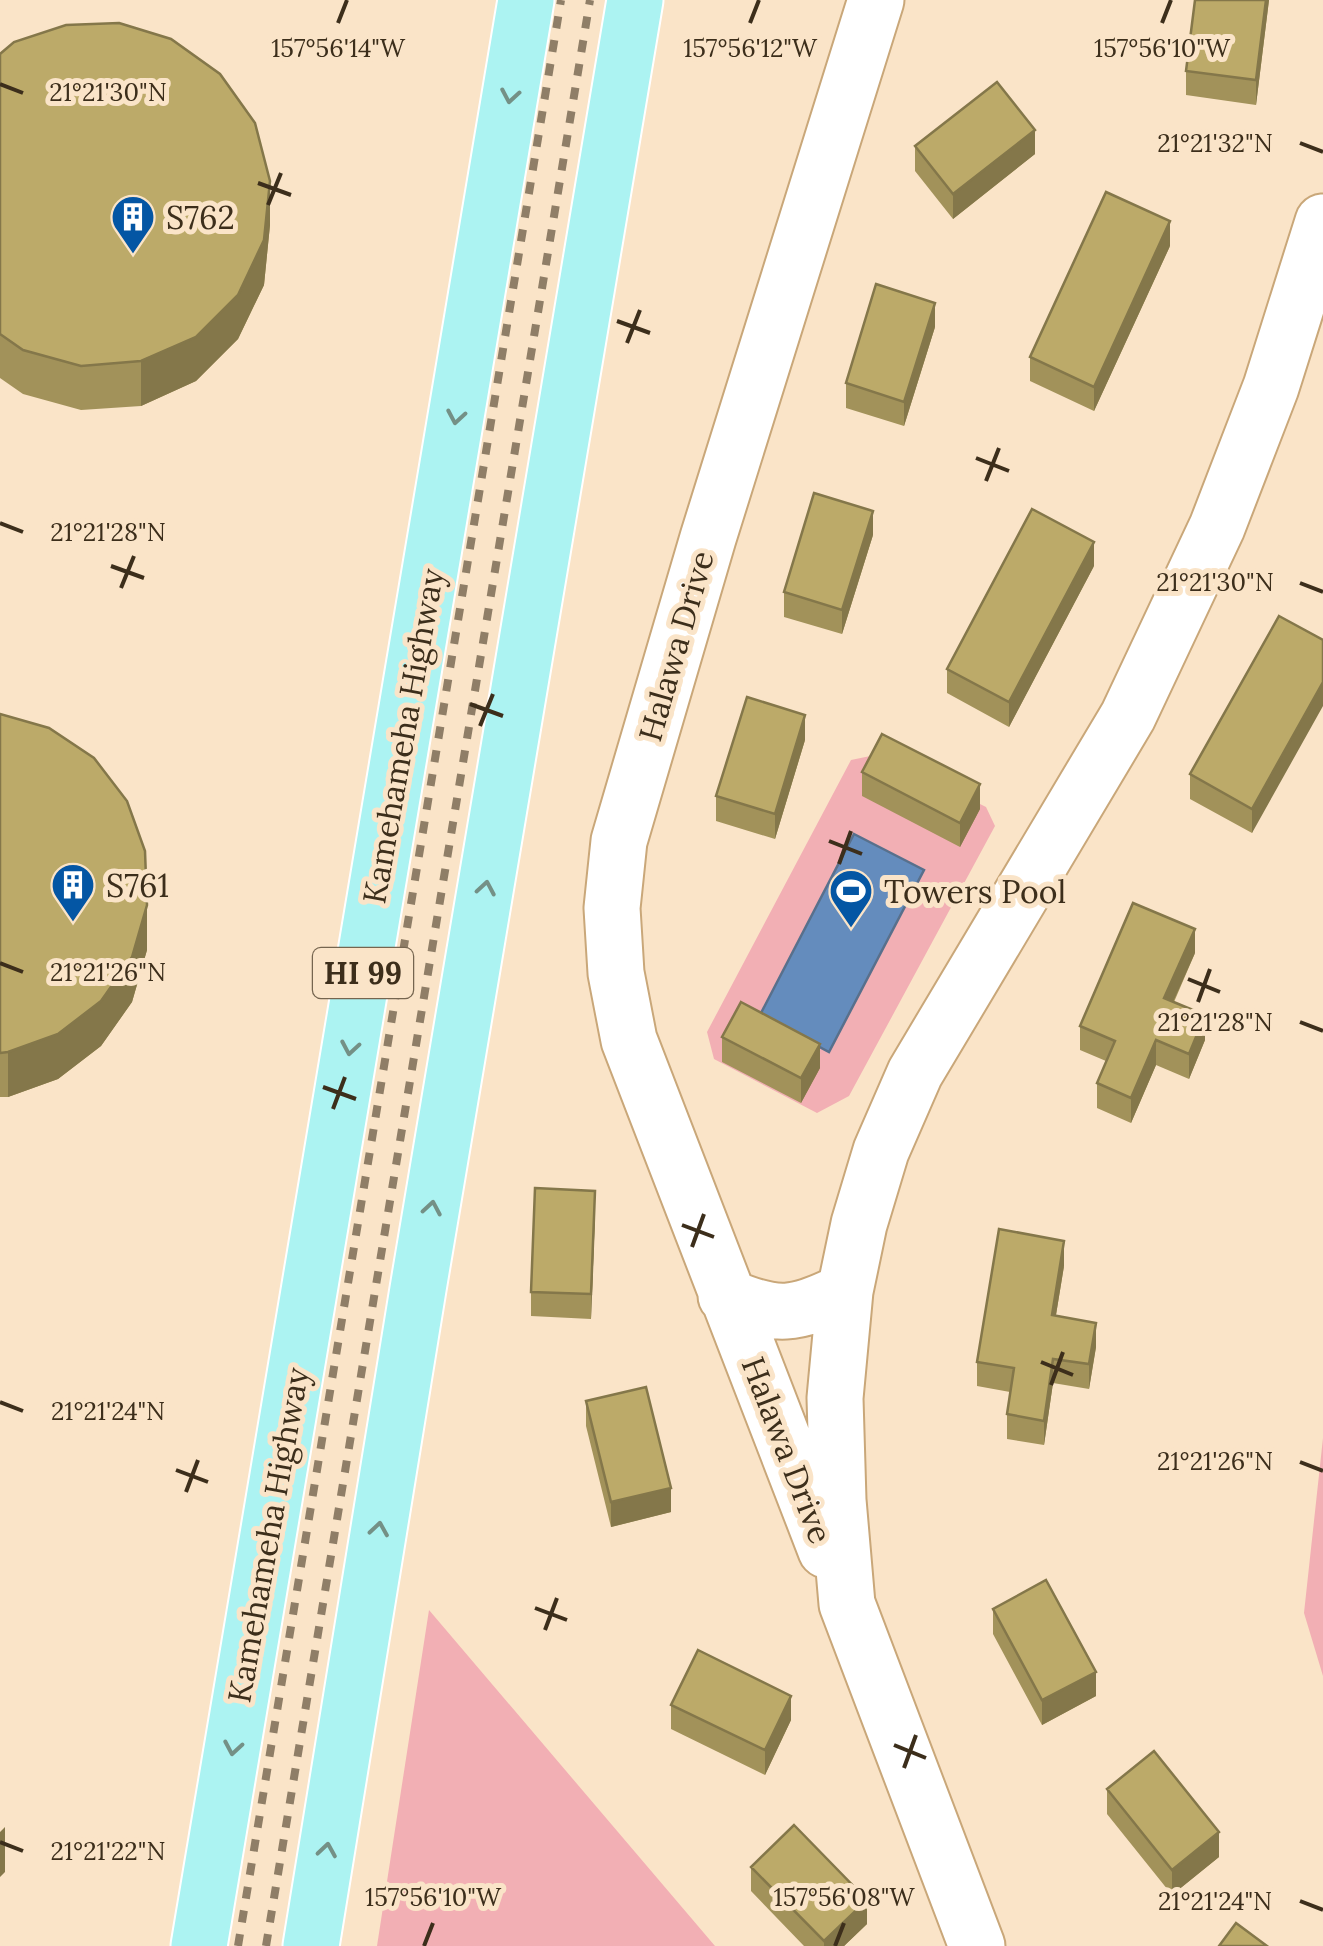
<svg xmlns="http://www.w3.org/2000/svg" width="1323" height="1946" font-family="Lora,serif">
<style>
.green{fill:#f2afb4}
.water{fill:#648cbd;stroke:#58708c;stroke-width:2.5}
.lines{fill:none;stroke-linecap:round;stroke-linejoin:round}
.minor-casing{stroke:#c9a779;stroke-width:59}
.major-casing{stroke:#fff;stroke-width:59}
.minor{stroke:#fff;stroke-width:55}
.major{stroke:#acf3f2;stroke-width:55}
.rail{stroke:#8f7e67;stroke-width:8;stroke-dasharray:12 12;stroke-linecap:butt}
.wall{fill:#a2925a}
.shaded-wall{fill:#84774a}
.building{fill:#bcaa69;stroke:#84774a;stroke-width:2.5}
.oneway{stroke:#749086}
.ticks{fill:none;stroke:#3c2e1b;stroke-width:4}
.labels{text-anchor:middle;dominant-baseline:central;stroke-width:10;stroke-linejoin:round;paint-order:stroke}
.shield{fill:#fae4c8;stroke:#75654f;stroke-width:2.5}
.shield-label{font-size:30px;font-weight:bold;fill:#3c2e1b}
.poi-label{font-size:32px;fill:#3c2e1b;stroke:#fae4c8;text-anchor:start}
.street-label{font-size:32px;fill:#3c2e1b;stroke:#fae4c8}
.ticks-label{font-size:25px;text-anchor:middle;fill:#3c2e1b;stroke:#fae4c8;stroke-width:10;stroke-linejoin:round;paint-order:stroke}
</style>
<rect width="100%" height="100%" fill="#fae4c8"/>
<!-- green -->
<path class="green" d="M880,754L986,807L995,826L849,1096L817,1113L714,1059L707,1032L851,760Z
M1323,1438V1676L1304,1613Z
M429,1610L715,1946H377Z"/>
<!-- water -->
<path class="water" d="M854,834L924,870L829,1052L760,1015Z"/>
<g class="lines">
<defs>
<path id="minor" d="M726,1296C777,1318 795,1316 845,1291
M826,1550L629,1040L616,973L612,908L619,841L708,538L876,0
M977,1946L847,1604L838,1500L835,1398L845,1291L859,1224L881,1151L915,1073L1128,716L1217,527L1271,387L1323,222"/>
<path id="major" d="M199,1946L526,0
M311,1946L418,1289L635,0"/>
</defs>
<!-- minor casing -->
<use href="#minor" class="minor-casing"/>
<!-- major casing -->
<use href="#major" class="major-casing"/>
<!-- minor -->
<use href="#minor" class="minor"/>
<!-- major -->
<use href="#major" class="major"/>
<!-- rail -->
<path class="rail" d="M238,1946L561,0
M266,1946L590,0"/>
</g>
<!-- wall -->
<path class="wall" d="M1195,0H1269L1256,105L1186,95V71Z
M0,54L270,225L264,285L238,339L196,381L141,406L81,410L23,394L0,378Z
M915,146L1035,154L953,219L915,171Z
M1170,246L1094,411L1030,381V357Z
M935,327L904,426L846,408V383Z
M873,535L842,634L784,617V592Z
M1094,566L1009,727L947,693V669Z
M1323,640L1252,833L1190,799V774Z
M0,714L147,950L132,1002L101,1046L58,1079L8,1097H0Z
M805,740L775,839L716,821V796Z
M862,772L980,809L960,847L862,796Z
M1195,953L1174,1002L1205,1040L1189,1079L1156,1065L1131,1123L1097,1108V1083L1106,1061L1080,1050V1026Z
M722,1037L820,1068L801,1103L722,1062Z
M595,1215L591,1319L531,1316V1292Z
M1064,1266L1056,1315L1096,1347L1089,1389L1053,1383L1044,1445L1007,1439V1414L1010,1392L977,1386V1362Z
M586,1401L671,1512L611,1527L586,1426Z
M993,1609L1096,1696L1042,1725L993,1634Z
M671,1705L791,1720L765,1775L671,1729Z
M1107,1789L1219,1857L1172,1895L1107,1814Z
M751,1867L867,1924L844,1946H804L751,1891Z"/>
<!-- shaded-wall -->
<path class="shaded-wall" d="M1266,0H1269L1256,105V80Z
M1035,130V154L953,219V194Z
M270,181V225L264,285L238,339L196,381L141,406V361Z
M1170,221V246L1094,411V387Z
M935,303V327L904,426V402Z
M873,511V535L842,634V610Z
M1094,542V566L1009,727V702Z
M1323,682V706L1252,833V809Z
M805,715V740L775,839V814Z
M980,784V809L960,847V823Z
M147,905V950L132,1002L101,1046L58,1079L8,1097V1052Z
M1195,929V953L1164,1022V998Z
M1205,1015V1040L1189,1079V1054Z
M1156,1040V1065L1131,1123V1098Z
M820,1044V1068L801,1103V1078Z
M595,1191V1215L591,1319V1294Z
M1064,1241V1266L1052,1339V1315Z
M1096,1323V1347L1089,1389V1364Z
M1053,1359V1383L1044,1445V1421Z
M671,1488V1512L611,1527V1502Z
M1096,1672V1696L1042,1725V1700Z
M791,1696V1720L765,1775V1750Z
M5,1827V1872L0,1877V1832Z
M1219,1832V1857L1172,1895V1870Z
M867,1900V1924L844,1946H824V1941Z"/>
<!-- building -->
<path class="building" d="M1195,0H1266L1256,80L1186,71Z
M119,23L171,39L220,74L255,123L270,181L264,240L238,295L196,337L141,361L81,366L23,350L0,334V54L14,42L66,25Z
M997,82L1035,130L953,194L915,146Z
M1106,192L1170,221L1094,387L1030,357Z
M876,284L935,303L904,402L846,383Z
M814,493L873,511L842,610L784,592Z
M1032,509L1094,542L1009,702L947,669Z
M1279,616L1323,640V682L1252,809L1190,774Z
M747,697L805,715L775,814L716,796Z
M0,714L49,728L94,758L127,801L145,851L147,905L132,957L101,1001L58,1034L8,1052L0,1053Z
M882,734L980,784L960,823L862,772Z
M1133,903L1195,929L1164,998L1205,1015L1189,1054L1156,1040L1131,1098L1097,1083L1115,1041L1080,1026Z
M741,1002L820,1044L801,1078L722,1037Z
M535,1188L595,1191L591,1294L531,1292Z
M999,1229L1064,1241L1052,1315L1096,1323L1089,1364L1053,1359L1044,1421L1007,1414L1014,1368L977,1362Z
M646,1387L671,1488L611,1502L586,1401Z
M1046,1580L1096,1672L1042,1700L993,1609Z
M698,1650L791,1696L765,1750L671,1705Z
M1154,1751L1219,1832L1172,1870L1107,1789Z
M794,1825L867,1900L824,1941L751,1867Z
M1236,1923L1267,1946H1219Z"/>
<!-- one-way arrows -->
<defs><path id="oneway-chevron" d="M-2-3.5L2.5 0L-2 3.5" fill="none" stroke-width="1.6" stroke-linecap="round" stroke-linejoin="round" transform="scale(2.5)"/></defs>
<g class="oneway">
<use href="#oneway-chevron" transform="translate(510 96) rotate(100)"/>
<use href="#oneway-chevron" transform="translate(456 417) rotate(100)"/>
<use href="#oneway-chevron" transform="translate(486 888) rotate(-80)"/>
<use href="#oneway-chevron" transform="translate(350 1048) rotate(100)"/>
<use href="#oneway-chevron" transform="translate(432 1208) rotate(-80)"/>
<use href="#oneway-chevron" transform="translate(379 1529) rotate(-81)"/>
<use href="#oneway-chevron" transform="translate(233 1748) rotate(100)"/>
<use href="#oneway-chevron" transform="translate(327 1850) rotate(-81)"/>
</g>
<!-- ticks -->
<path class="ticks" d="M338,23L347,0M750,23L759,0M1162,23L1171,0M0,84L23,93M1300,143L1323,152M258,183L291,195M268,205L281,173M617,321L650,333M627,343L640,310M976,458L1009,471M986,481L999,448M0,523L23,532M111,566L144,578M1300,583L1323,592M121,588L134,556M470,704L503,716M480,726L493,694M829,841L862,854M839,864L851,831M0,963L23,972M1188,979L1220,992M1198,1002L1210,969M1300,1022L1323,1031M323,1087L356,1099M333,1109L345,1077M682,1225L714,1237M692,1247L704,1214M1041,1362L1073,1375M1051,1385L1063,1352M0,1402L23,1411M1300,1462L1323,1471M176,1470L208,1482M186,1492L198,1460M535,1608L567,1620M545,1630L557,1598M894,1745L926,1758M904,1768L916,1735M0,1842L23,1851M1300,1901L1323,1910M424,1946L433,1923M835,1946L844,1923"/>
<!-- icons -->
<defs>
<symbol id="building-pin" viewBox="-11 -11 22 30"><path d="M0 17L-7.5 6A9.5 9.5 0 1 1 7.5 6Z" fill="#0456a4" stroke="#fae4c8"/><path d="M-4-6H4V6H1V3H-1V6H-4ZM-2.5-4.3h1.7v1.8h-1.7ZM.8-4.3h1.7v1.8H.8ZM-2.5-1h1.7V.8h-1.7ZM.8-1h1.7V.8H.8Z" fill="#fff"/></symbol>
<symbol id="stadium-pin" viewBox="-11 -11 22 30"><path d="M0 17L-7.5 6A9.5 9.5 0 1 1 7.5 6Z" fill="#0456a4" stroke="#fae4c8"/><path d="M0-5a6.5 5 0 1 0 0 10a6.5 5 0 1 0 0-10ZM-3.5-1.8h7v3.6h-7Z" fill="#fff"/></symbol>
</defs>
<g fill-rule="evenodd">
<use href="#building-pin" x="108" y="192" width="50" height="68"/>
<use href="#building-pin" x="48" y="860" width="50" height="68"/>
<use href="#stadium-pin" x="826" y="866" width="50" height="68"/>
</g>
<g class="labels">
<!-- shield labels -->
<rect class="shield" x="313" y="948" width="100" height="50" rx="8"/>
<g class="shield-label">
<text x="363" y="973">HI 99</text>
</g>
<!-- poi labels -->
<g class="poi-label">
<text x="166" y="217">S762</text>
<text x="106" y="885">S761</text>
<text x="884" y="891">Towers Pool</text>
</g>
<!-- street labels -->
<g class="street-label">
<text transform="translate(676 646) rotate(-74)">Halawa Drive</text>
<text transform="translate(403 736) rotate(-80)">Kamehameha Highway</text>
<text transform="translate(787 1450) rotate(69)">Halawa Drive</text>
<text transform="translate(268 1535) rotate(-80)">Kamehameha Highway</text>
</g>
</g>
<g class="ticks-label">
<text x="338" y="57">157°56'14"W</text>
<text x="750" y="57">157°56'12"W</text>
<text x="1162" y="57">157°56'10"W</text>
<text x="108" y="101">21°21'30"N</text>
<text x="1215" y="152">21°21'32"N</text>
<text x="108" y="541">21°21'28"N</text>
<text x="1215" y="591">21°21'30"N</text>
<text x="108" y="981">21°21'26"N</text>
<text x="1215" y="1031">21°21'28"N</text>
<text x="108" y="1420">21°21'24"N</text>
<text x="1215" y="1470">21°21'26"N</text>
<text x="108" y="1860">21°21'22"N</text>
<text x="433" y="1906">157°56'10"W</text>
<text x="844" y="1906">157°56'08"W</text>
<text x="1215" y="1910">21°21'24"N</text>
</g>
</svg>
